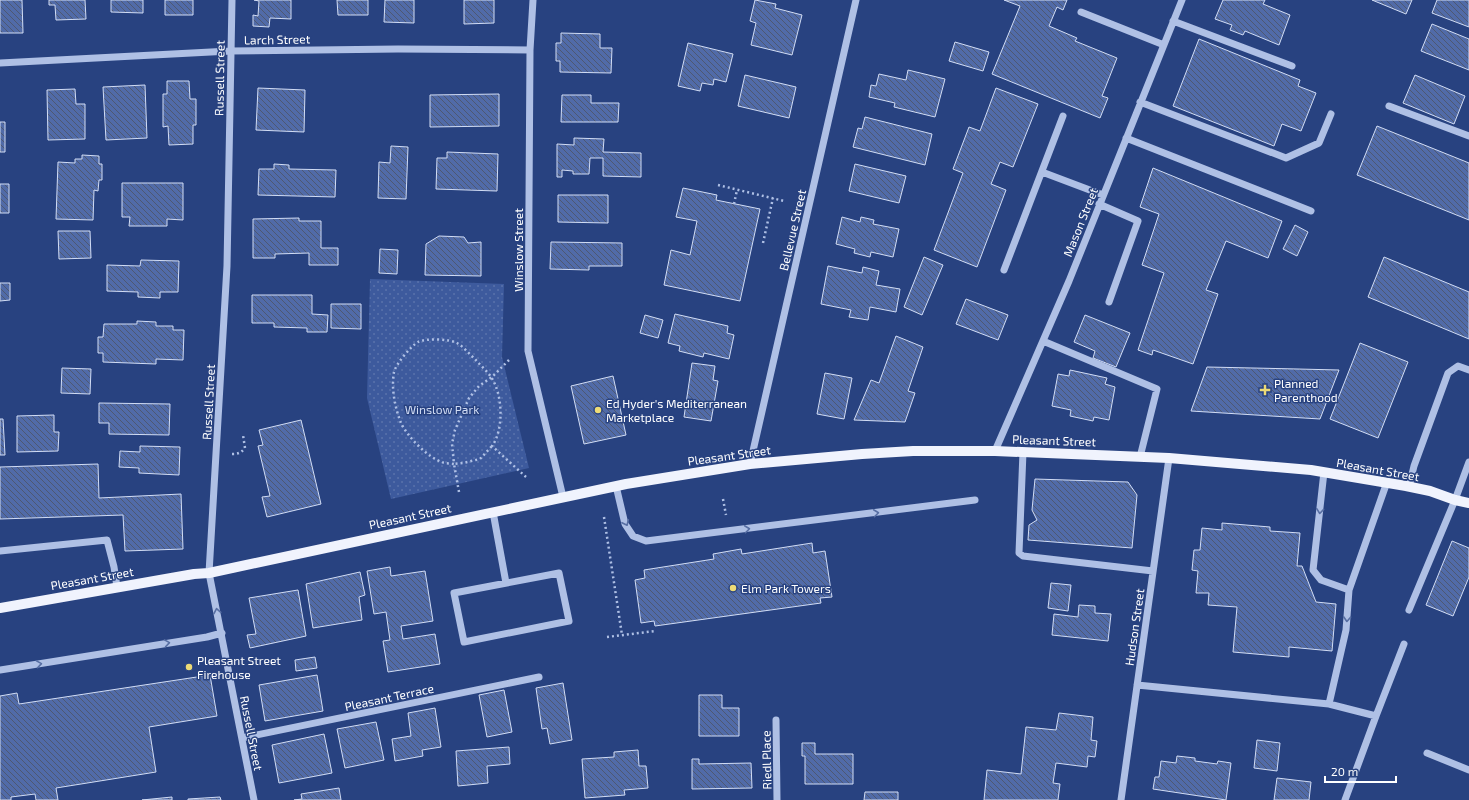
<svg xmlns="http://www.w3.org/2000/svg" width="1469" height="800" font-family="'Exo 2',sans-serif">
<style>
.park{fill:url(#park-dots)}
.building{fill:url(#building-back-hatch);stroke:#d2ddf5}
.lines{fill:none;stroke-linecap:round;stroke-linejoin:round}
.path{stroke:#afc0e5;stroke-width:2.5;stroke-dasharray:2 3;stroke-linecap:butt}
.minor{stroke:#afc0e5;stroke-width:7}
.major{stroke:#f0f3fd;stroke-width:10}
.oneway{stroke:#576ea3}
.poi-dot{fill:#eddb76;stroke:#284280;stroke-width:1.5}
.labels{text-anchor:middle;dominant-baseline:central;stroke-width:3;stroke-linejoin:round;paint-order:stroke}
.street-label{font-size:12px;fill:#fff;stroke:#284280}
.poi-label{font-size:12px;fill:#fff;stroke:#284280;text-anchor:start}
.park-label{font-size:12px;fill:#d2ddf5;stroke:#284280}
</style>
<defs>
<pattern id="park-dots" width="8" height="8" patternUnits="userSpaceOnUse"><rect width="8" height="8" fill="#3d5a9d"/><path d="M2 2h.1M6 6h.1" fill="none" stroke="#5a73ac" stroke-width="1.8" stroke-linecap="round"/></pattern>
<pattern id="building-back-hatch" width="6" height="6" patternUnits="userSpaceOnUse"><rect width="6" height="6" fill="#516ba8"/><path d="M-1 5l2 2M0 0l6 6M5-1l2 2" fill="none" stroke="#4e5871"/></pattern>
</defs>
<rect width="100%" height="100%" fill="#284280"/>
<!-- park -->
<path class="park" d="M370,279L504,284L502,357L529,468L391,499L367,398Z"/>
<!-- building -->
<path class="building" d="M0,0H22L23,33H0Z
M49,0H85L86,19L56,20L55,5H49Z
M111,0H143V13L111,12Z
M165,0H193V15H165Z
M254,0H291V19L270,18L269,27L253,26V15L258,16L259,1Z
M337,0H368V15H338Z
M385,0H414V23L384,22Z
M464,0H494V23L464,24Z
M755,0L776,4L775,8L802,15L792,55L751,45L756,23L750,21Z
M1004,0H1067L1063,10L1057,7L1049,26L1077,38L1075,41L1117,58L1102,96L1108,98L1100,118L992,74L1020,6Z
M1223,0H1265L1263,4L1290,15L1279,45L1245,31L1243,35L1230,30L1232,25L1215,19Z
M1372,0H1412L1406,14Z
M1437,0H1469V27L1432,13Z
M1432,24L1469,39V70L1421,51Z
M561,33L600,34V48H612L611,73L560,72V61H556V43H561Z
M1199,39L1300,80L1298,86L1316,93L1301,131L1282,124L1274,146L1173,106Z
M955,42L989,52L983,71L949,61Z
M688,43L733,54L726,82L714,79L713,85L702,83L700,91L678,86Z
M908,70L945,79L935,117L894,107L895,103L869,97L871,85L876,86L879,74L906,80Z
M745,75L796,87L789,118L738,106Z
M1415,75L1465,96L1454,124L1403,103Z
M167,81H189L190,99H196V125H193V144L169,145L168,126L163,127V94H167Z
M145,85L147,138L106,140L103,87Z
M258,88L305,90L304,132L256,130Z
M996,88L1038,104L1013,167L1000,162L991,184L1006,190L977,267L934,250L963,173L953,169L969,127L980,131Z
M75,89L76,104H85V139L48,140L47,90Z
M499,94V126L430,127V95Z
M562,95H591V103H619L618,122H561Z
M865,117L932,134L925,165L853,147L858,128L862,129Z
M0,122H5V152H0Z
M1377,126L1469,163V220L1357,175Z
M574,138L604,139L603,152L641,153V177L603,176V158H590L589,174H573V171L562,170V177H557V144L574,145Z
M391,146L408,147L406,199L378,198L379,162L390,163Z
M447,152L498,154L497,191L436,189L437,158H447Z
M82,155L99,156V164H102V180H99L98,191L94,190L93,220L56,219L58,162L75,163V159H82Z
M274,164L289,165V169L336,170L335,197L258,195L259,169H274Z
M855,164L906,176L899,203L849,191Z
M1153,168L1282,221L1268,258L1226,241L1206,290L1218,294L1193,364L1153,350L1152,355L1138,350L1164,273L1142,265L1159,214L1140,207Z
M122,183H183V220L167,219V226H129L130,217H122Z
M0,184H9V213H0Z
M683,188L717,195L716,200L760,209L740,301L664,285L671,250L690,255L697,221L676,217Z
M558,195H608V223L558,222Z
M842,217L860,222L861,217L874,220L873,224L899,229L893,257L871,252L870,257L854,253L855,249L836,244Z
M299,218V221H321V248H338V265H309V253L275,254V258H253V219Z
M1295,225L1308,232L1297,256L1283,249Z
M58,231H90L91,258L59,259Z
M439,236L464,237L468,243L481,242V276L425,275L426,244Z
M551,242L622,243V266H589V270L550,269Z
M380,249L398,250L397,274L379,273Z
M924,257L943,265L922,315L904,307Z
M1384,257L1469,292V339L1368,297Z
M141,260L179,261L178,292H160V298L138,297V292L107,291V265L140,266Z
M828,266L862,273L863,267L879,271L876,285L900,289L896,312L870,307L868,320L849,317L851,310L821,304Z
M0,283H10V300L0,301Z
M252,295H312V314L328,315L327,332H307V328L274,327V323H252Z
M966,299L1008,315L998,340L956,324Z
M331,304H361V329L331,328Z
M675,314L728,326L727,333L734,335L729,359L704,353L703,357L679,351L680,346L668,343Z
M645,315L663,320L658,338L640,333Z
M1085,315L1130,333L1116,367L1093,358L1095,351L1074,342Z
M137,321L156,322V326H173V330H184L183,360L156,359V364L103,362V353H98V337H103L104,324H137Z
M896,336L923,347L908,391L915,393L905,422L854,420L871,380L879,383Z
M1360,343L1408,362L1378,438L1330,419Z
M692,363L715,366L713,380L718,381L711,421L684,417Z
M1207,367L1298,369L1339,370L1320,419L1191,411Z
M62,368L91,369L90,394L61,393Z
M1070,370L1107,378L1105,384L1115,387L1109,420L1094,417L1093,421L1070,416L1071,410L1052,406L1058,374L1069,376Z
M825,373L852,378L844,419L817,414Z
M613,376L626,435L584,444L571,386Z
M99,403L170,404L169,435L109,434V423H99Z
M54,415V432H59L58,451L17,452V416Z
M0,419H3L5,455H0Z
M301,420L321,504L267,517L262,497L270,496L258,446L263,445L259,430Z
M140,446L180,447L179,475L139,473V468L119,467L120,451L140,452Z
M98,464L99,498L181,494L183,549L125,551L123,515L0,519V467Z
M1035,479L1128,482L1137,495L1132,548L1028,540L1029,525L1037,520L1032,510Z
M1222,523L1270,527V531L1300,533L1297,566H1302L1316,602L1336,604L1332,651L1289,647V657L1233,652L1237,607L1208,605L1209,593H1196L1198,571L1192,570L1194,550H1200L1202,528L1222,530Z
M1452,541L1469,548V577L1453,616L1426,605Z
M812,543L813,553L825,551L832,597L820,598L821,603L655,626L654,621L641,623L635,580L645,578L644,570L714,559L713,554L741,549L742,554Z
M390,567L391,576L425,571L433,621L401,626L403,639L435,634L440,664L388,672L383,641L390,640L386,612L374,614L367,571Z
M360,572L365,595L359,597L362,620L313,628L306,584Z
M1051,583L1071,585L1068,611L1048,608Z
M298,590L306,636L250,648L247,635L256,634L249,598Z
M1079,605L1095,606V613L1111,614L1108,641L1052,635L1054,614L1078,617Z
M315,657L317,668L296,671L295,660Z
M210,675L217,716L149,727L156,772L56,788L58,800H36L35,794L11,797V800H0V696L17,693L19,704Z
M317,675L323,711L265,721L259,685Z
M563,683L572,740L550,744L547,728L542,729L536,688Z
M504,690L512,732L487,737L479,695Z
M699,695H722V708H739V736H699Z
M435,708L441,747L422,750L423,756L395,761L392,739L411,736L408,713Z
M1059,713L1093,717L1091,740L1097,741L1095,757L1088,756L1087,767L1056,763L1053,783L1060,784L1058,800H984L987,770L1021,774L1026,727L1056,730Z
M376,722L384,760L345,768L337,729Z
M324,734L332,773L279,783L272,745Z
M1257,740L1280,743L1277,771L1254,768Z
M802,743H815V754H853V784H805V756H802Z
M509,747L510,764L487,766L488,783L458,786L456,751Z
M638,750L639,766H646L648,788L624,790L625,795L585,798L582,759L614,757V752Z
M1177,756L1195,758V761L1217,764L1218,761L1231,763L1226,800L1153,789L1155,777H1159L1161,761L1176,763Z
M692,759H699V764L751,763L752,788L692,789Z
M1277,778L1311,782L1309,800H1274Z
M339,788L341,800H294L302,799L301,794Z
M865,792H898V800H864Z
M172,797V800H142Z
M220,797L221,800H188V799Z"/>
<g class="lines">
<!-- path -->
<path class="path" d="M718,185L784,201
M734,204L737,190
M763,243L773,198
M509,360L492,377L479,386L469,398L455,430L452,444L454,464C450,463 445,464 442,462C428,458 407,436 401,423C395,408 391,388 394,372C396,364 411,346 418,342C426,338 450,339 457,343C464,347 469,354 475,359C480,365 487,371 491,377C503,394 504,430 492,446L526,477
M232,454C238,454 241,453 245,448L243,435
M459,492L454,464L463,463L480,459L492,446
M723,499L726,515
M604,517L622,635
M607,637L655,631"/>
<!-- minor -->
<path class="minor" d="M232,0L227,266L209,573L254,800
M533,0L530,50L528,351L563,497
M1081,12L1164,45
M1173,21L1292,66
M0,63L230,51L398,49L530,50
M1140,102L1286,158L1319,143L1331,114
M1389,106L1469,136
M1126,138L1311,211
M1042,172L1103,195
M1099,204L1138,221L1109,302
M1004,270L1063,116
M1043,341L1157,389L1140,457
M995,451L1069,281L1182,0
M1023,452L1019,553L1023,556L1153,571
M750,464L856,0
M1324,472L1313,570L1321,580L1349,590L1346,630L1329,704
M616,486L625,524L633,536L646,541L975,500
M1409,487L1414,466L1448,373L1458,366L1469,370
M493,512L506,583
M0,551L107,540L114,567L117,587
M559,573L569,621L464,642L454,593Z
M1349,590L1387,482
M1409,610L1455,500L1469,462
M0,670L207,637L222,633
M1137,685L1329,704L1376,716L1404,644
M776,720L777,800
M242,738L539,677
M1427,753L1469,770
M1121,800L1169,458
M1345,800L1376,716"/>
<!-- major -->
<path class="major" d="M0,608L194,574L209,573L626,484L750,464L862,454L913,451H995L1169,458L1311,470L1406,486L1430,491L1455,500L1469,503"/>
</g>
<!-- one-way arrows -->
<defs><path id="oneway-chevron" d="M-2-3.5L2.5 0L-2 3.5" fill="none" stroke-width="1.6" stroke-linecap="round" stroke-linejoin="round"/></defs>
<g class="oneway">
<use href="#oneway-chevron" transform="translate(1320 511) rotate(96)"/>
<use href="#oneway-chevron" transform="translate(876 513) rotate(-7)"/>
<use href="#oneway-chevron" transform="translate(626 523) rotate(65)"/>
<use href="#oneway-chevron" transform="translate(747 529) rotate(-7)"/>
<use href="#oneway-chevron" transform="translate(217 611) rotate(-101)"/>
<use href="#oneway-chevron" transform="translate(1347 619) rotate(93)"/>
<use href="#oneway-chevron" transform="translate(167 643) rotate(-9)"/>
<use href="#oneway-chevron" transform="translate(39 664) rotate(-9)"/>
</g>
<!-- markers -->
<g class="poi-dot">
<path d="M1263 384h4v4h4v4h-4v4h-4v-4h-4v-4h4z"/>
<circle cx="598" cy="410" r="4"/>
<circle cx="733" cy="588" r="4"/>
<circle cx="189" cy="667" r="4"/>
</g>
<g class="labels">
<!-- street labels -->
<g class="street-label">
<text transform="translate(277 39) rotate(-1)">Larch Street</text>
<text transform="translate(219 78) rotate(-89)">Russell Street</text>
<text transform="translate(1080 222) rotate(-68)">Mason Street</text>
<text transform="translate(792 230) rotate(-77)">Bellevue Street</text>
<text transform="translate(518 250) rotate(-90)">Winslow Street</text>
<text transform="translate(208 402) rotate(-87)">Russell Street</text>
<text transform="translate(1054 440) rotate(2)">Pleasant Street</text>
<text transform="translate(729 455) rotate(-8)">Pleasant Street</text>
<text transform="translate(1378 469) rotate(10)">Pleasant Street</text>
<text transform="translate(410 516) rotate(-12)">Pleasant Street</text>
<text transform="translate(92 578) rotate(-10)">Pleasant Street</text>
<text transform="translate(1134 627) rotate(-82)">Hudson Street</text>
<text transform="translate(389 697) rotate(-12)">Pleasant Terrace</text>
<text transform="translate(252 733) rotate(79)">Russell Street</text>
<text transform="translate(766 760) rotate(-91)">Riedl Place</text>
</g>
<!-- poi labels -->
<g class="poi-label">
<text x="1274" y="383">Planned<tspan x="1274" dy="14">Parenthood</tspan></text>
<text x="606" y="403">Ed Hyder's Mediterranean<tspan x="606" dy="14">Marketplace</tspan></text>
<text x="741" y="588">Elm Park Towers</text>
<text x="197" y="660">Pleasant Street<tspan x="197" dy="14">Firehouse</tspan></text>
</g>
<!-- park labels -->
<g class="park-label">
<text x="442" y="409">Winslow Park</text>
</g>
</g>
<!-- scale -->
<path d="M1325 776v6h71v-6" fill="none" stroke="#ffffff" stroke-width="2"/>
<text x="1331" y="776" font-size="12" fill="#ffffff" stroke="#284280" stroke-width="3" paint-order="stroke">20 m</text>
</svg>
